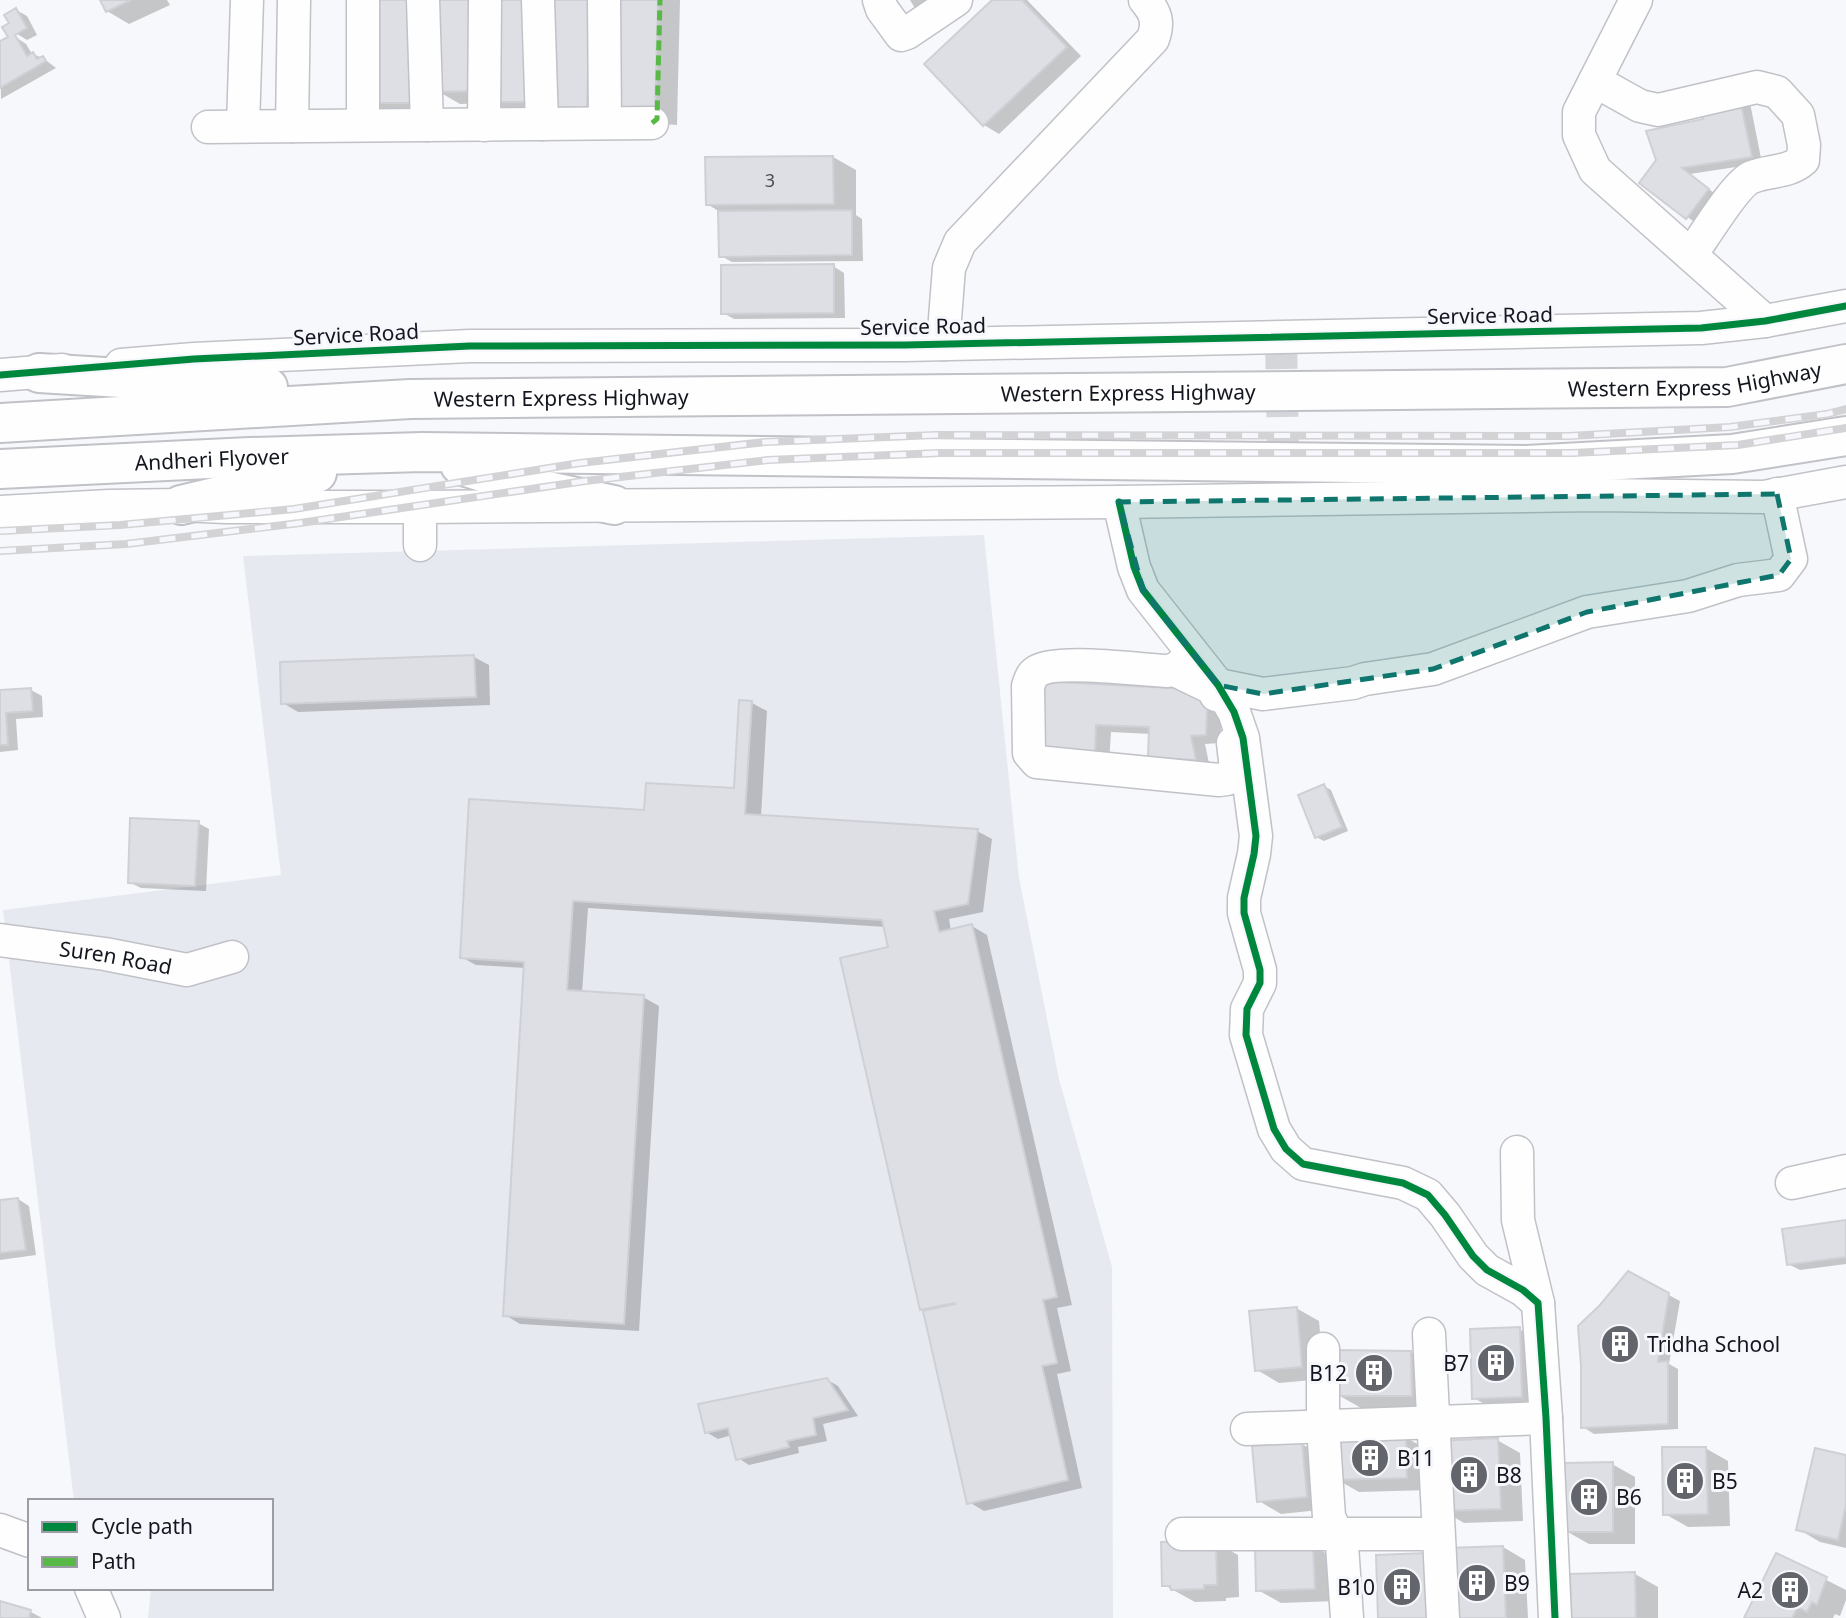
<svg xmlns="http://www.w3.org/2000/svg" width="1846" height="1618" font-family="'Noto Sans',sans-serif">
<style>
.built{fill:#e7e9f1}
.shadow{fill:#0003}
.building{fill:#dddfe5;stroke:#cfd0d6;stroke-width:2}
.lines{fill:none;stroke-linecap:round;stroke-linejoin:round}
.minor-tunnel{stroke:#d5d6da;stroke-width:32;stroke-dasharray:32 16;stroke-linecap:butt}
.minor-casing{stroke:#c0c2c7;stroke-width:35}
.highway-casing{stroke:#c0c2c7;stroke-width:42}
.minor{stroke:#fefefe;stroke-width:32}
.highway{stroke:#fefefe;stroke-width:38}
.rail-casing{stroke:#d3d3d5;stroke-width:8}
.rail{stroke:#f6f7fc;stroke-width:5;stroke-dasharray:16;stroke-linecap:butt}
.quiet{stroke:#58b947;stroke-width:5;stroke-dasharray:10 5;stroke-linecap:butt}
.cycleway-casing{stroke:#f6f7fc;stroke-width:11}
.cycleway{stroke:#00873e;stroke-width:7}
.marked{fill:#0f766e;fill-opacity:0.2;stroke:#0f766e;stroke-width:5;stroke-dasharray:14 9;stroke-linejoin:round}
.labels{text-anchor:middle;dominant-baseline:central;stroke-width:6;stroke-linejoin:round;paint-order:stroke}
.number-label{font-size:18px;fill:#4a4c55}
.street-label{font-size:21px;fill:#14161f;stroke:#f6f7fc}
.poi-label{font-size:21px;fill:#14161f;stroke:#f6f7fc;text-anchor:start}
</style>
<rect width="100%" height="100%" fill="#f7f8fb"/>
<!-- built -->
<path class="built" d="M984,535L1019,878L1059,1079L1112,1267L1113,1618H148L151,1588H271V1501H74L3,910L281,875L243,556Z"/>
<!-- shadow -->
<path class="shadow" d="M102,0H167L170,5L129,24L107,11Z
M371,0H680L677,125L513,114L495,103L460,104L441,93V115H393L371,102Z
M910,0H963L919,15Z
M994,0H1027L1081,56L999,134L984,125L927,64Z
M16,10L27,16L37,35L27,40L14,32V36L26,44L32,54L43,58L56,68L1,99L0,41L10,37Z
M1750,103L1762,163L1690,174L1719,197L1697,224L1642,183L1705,120Z
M833,157L856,170V215L862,219L863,261L732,262L721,256L720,212L707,204Z
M833,266L844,273L845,318L734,319L723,313Z
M474,657L489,665L490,705L298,712L283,703Z
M1040,683L1223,700L1220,743L1205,744L1210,768L1165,766L1151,734L1111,732L1109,763L1052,760Z
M31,690L42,696L43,717L16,719L18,750L0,752V692Z
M740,702L752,703L767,711L761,817L977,831L992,839L983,912L949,919L951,931L972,926L987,935L1072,1305L1057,1308L1071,1371L1057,1374L1082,1488L984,1511L969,1502L925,1311L922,1309L890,948L886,927L588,908L582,993L643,997L659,1006L639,1331L520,1324L505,1315L526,968L476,965L461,957L646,812L735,790Z
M1324,786L1331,790L1348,831L1324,841L1316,837Z
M198,823L209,829L206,891L141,888L129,882Z
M18,1199L29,1206L36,1255L0,1260V1202Z
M1846,1222V1264L1800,1270L1788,1264Z
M1628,1273L1680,1301L1669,1364L1678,1369V1429L1594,1434L1583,1427L1602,1307Z
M1296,1308L1319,1321L1324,1379L1279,1383L1257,1370Z
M1519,1329L1542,1342L1544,1410L1497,1411L1474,1398Z
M1411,1352L1433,1365L1434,1408H1361L1338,1395Z
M826,1379L838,1386L858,1416L823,1424L827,1441L798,1447L799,1453L749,1465L738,1458L732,1435L718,1439L706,1432Z
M1405,1437L1428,1450L1429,1490L1359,1492L1336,1479Z
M1497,1440L1520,1453L1523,1521L1464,1523L1442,1510Z
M1302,1444L1324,1457L1329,1509L1281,1514L1259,1501Z
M1705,1448L1728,1461L1730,1526L1688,1527L1665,1514Z
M1846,1457V1548L1820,1542L1798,1529Z
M1612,1464L1635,1477V1544H1589L1566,1531Z
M1215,1542L1238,1555L1239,1597L1226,1598V1601L1195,1602L1164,1585Z
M1313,1546L1336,1559L1337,1601L1281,1603L1258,1590Z
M1503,1547L1525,1560L1528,1618H1380Z
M1777,1555L1846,1590V1600L1840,1616L1835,1614L1833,1618H1746Z
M1635,1574L1658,1587V1618H1573Z
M0,1602L31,1612L42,1618H0Z"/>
<!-- building -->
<path class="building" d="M100,0H131L106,12Z
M369,0H419V103H369Z
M435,0H480L481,91L436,92Z
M489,0H529L528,102H488Z
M550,0H590L587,108L547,107Z
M614,0H658L655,113L611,112Z
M992,0H1022L1067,47L983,126L924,64Z
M16,8L27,28L15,35L27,56L33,52L37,59L43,56L46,61L0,88V41L8,37L2,27L9,23L4,15Z
M1739,95L1752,157L1682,168L1709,189L1686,219L1639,183L1656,160L1646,131L1703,119L1699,103Z
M833,156L834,204L706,205L705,157Z
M852,210V255L719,257L718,211Z
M834,264V313L721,314V265Z
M474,655L476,697L281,704L280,662Z
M1038,681L1208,690L1206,735L1191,736L1196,760L1148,758L1149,727L1096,725L1095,755L1035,752Z
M31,688L33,711L6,713L8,745H0V690Z
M739,700L752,701L745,814L978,829L968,904L934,911L939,932L972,924L1057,1297L1043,1300L1057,1363L1042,1366L1068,1480L967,1504L923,1311L955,1304L954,1303L920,1310L840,958L888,947L882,920L573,901L567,990L644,995L624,1324L503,1316L524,962L460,958L469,799L644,810L646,783L734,788Z
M1324,784L1342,827L1315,838L1298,795Z
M130,818L199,821L195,886L128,883Z
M18,1198L26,1250L0,1253V1200Z
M1846,1220V1257L1787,1265L1782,1229Z
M1628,1271L1669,1293L1658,1362L1668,1361V1424L1581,1428V1366L1578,1326L1600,1305Z
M1297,1307L1302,1367L1255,1371L1249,1311Z
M1520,1327L1522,1397L1472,1399L1470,1329Z
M1520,1327L1522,1397L1472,1399L1470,1329Z
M1336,1350L1411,1351L1412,1396H1336Z
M827,1378L848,1410L813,1418L816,1435L787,1441L789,1447L736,1460L728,1428L705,1433L698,1404Z
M1406,1436L1407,1478L1335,1480L1333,1438Z
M1498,1438L1501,1509L1440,1511L1438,1441Z
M1302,1442L1307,1497L1257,1502L1252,1446Z
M1662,1447H1706L1708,1514L1663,1515Z
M1815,1448L1846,1455V1505L1838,1540L1796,1530Z
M1613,1462V1532H1564V1463Z
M1216,1540L1217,1585H1204V1589L1171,1590L1170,1586H1162L1161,1542Z
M1313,1544L1315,1589L1256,1591L1255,1546Z
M1503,1546L1506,1618H1450L1447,1548Z
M1425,1553L1428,1618H1378L1376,1555Z
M1776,1553L1827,1577L1817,1605L1812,1602L1807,1612L1798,1607L1792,1618H1744Z
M1635,1572L1636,1618H1571L1570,1574Z
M0,1601L31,1610L29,1618H0Z"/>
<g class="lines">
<!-- minor-tunnel -->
<path class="minor-tunnel" d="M1281,337L1284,500"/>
<defs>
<g id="minor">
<path d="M423,0L427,125"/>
<path d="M538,0L542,124"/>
<path d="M604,0L605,123"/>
<path d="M879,0L882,9L901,35L907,33L956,0"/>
<path d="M1636,0L1579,112V135L1595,170L1765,321"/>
<path d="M1595,81L1640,106L1658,110L1757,87L1777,92L1798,115L1804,145L1803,160C1788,173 1770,170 1752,177C1736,183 1703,238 1691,255"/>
<path d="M363,125V0"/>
<path d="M484,125L485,0"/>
<path d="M243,126L247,0"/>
<path d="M292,126L294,0"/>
<path d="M208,127L652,123"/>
<path d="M943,344L949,268L960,242L1153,39C1159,22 1156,13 1145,0"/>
<path d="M121,365L194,359L470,346L905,345L1701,328L1765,321L1846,306"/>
<path d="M0,375L62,370"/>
<path d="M1119,502L1134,567L1143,590L1218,685L1234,712L1243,738L1256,836L1254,854L1244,898V913L1260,970V983L1247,1009L1246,1035L1274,1129L1286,1149L1303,1164L1403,1183L1428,1195L1445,1215L1473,1256L1487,1270L1523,1290L1538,1303L1546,1418L1555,1618"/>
<path d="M0,512L109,506L181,505L225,507H420L1119,502L1596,495L1764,497L1846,482"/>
<path d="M420,545V507"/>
<path d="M1191,651C1184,661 1180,670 1167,671C1141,670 1054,658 1036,672C1031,675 1030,681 1028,686L1029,753L1037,762L1219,780L1227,779L1236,769L1233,743"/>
<path d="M1175,670L1212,688L1216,695"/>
<path d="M1218,685L1263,694L1353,683L1365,679L1433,669L1587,612L1688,596L1738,580L1779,575L1791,559L1777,494"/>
<path id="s1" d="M0,940L105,954L187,970L232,957"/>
<path d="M1517,1152L1518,1220L1538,1303"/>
<path d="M1792,1183L1846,1171"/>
<path d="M1429,1334L1443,1618"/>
<path d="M1323,1349V1426L1329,1517L1342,1545L1347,1618"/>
<path d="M1247,1429L1546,1418"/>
<path d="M0,1530L30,1541"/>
<path d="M1182,1534H1438"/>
<path d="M91,1588L104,1618"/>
</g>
<g id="highway">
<path d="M39,373L268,387"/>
<path id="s2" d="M0,423L410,399L1727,387L1846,364"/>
<path d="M460,465L534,488L614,505"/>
<path id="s3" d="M0,469L250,457L422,452L1526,465L1732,454L1846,436"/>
<path d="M181,505L317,473"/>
</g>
</defs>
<!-- minor casing -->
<use href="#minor" class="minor-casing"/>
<!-- highway casing -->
<use href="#highway" class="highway-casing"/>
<!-- minor -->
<use href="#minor" class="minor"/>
<!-- highway -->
<use href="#highway" class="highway"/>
<defs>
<path id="rail" d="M0,531L120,525L294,509L580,463L765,442L936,435L1569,436L1730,427L1827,414L1846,409
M0,551L126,544L300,523L585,481L768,460L940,453H1572L1738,445L1846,428"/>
</defs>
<!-- rail casing -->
<use href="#rail" class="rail-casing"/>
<!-- rail -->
<use href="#rail" class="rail"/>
<!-- quiet -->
<path class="quiet" d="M652,123L657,119L660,0"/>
<defs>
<path id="cycleway" d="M0,375L194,359L470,346L905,345L1701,328L1765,321L1846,306
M1119,502L1134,567L1143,590L1218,685L1234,712L1243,738L1256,836L1254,854L1244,898V913L1260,970V983L1247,1009L1246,1035L1274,1129L1286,1149L1303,1164L1403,1183L1428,1195L1445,1215L1473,1256L1487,1270L1523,1290L1538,1303L1546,1418L1555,1618"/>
</defs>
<!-- cycleway casing -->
<use href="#cycleway" class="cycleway-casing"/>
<!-- cycleway -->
<use href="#cycleway" class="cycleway"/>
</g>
<!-- marked area -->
<path class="marked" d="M1777,494L1791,559L1779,575L1587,612L1433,669L1263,694L1218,685L1143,590L1119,502Z"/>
<!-- icons -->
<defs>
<symbol id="building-disc" viewBox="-11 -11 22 22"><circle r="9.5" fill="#63656c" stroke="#f6f7fc"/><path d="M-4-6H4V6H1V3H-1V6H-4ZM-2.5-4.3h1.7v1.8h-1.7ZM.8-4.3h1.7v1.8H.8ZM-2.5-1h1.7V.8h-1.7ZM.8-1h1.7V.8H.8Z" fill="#fff"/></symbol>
</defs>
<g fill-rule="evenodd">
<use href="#building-disc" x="1598" y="1322" width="44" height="44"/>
<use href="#building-disc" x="1474" y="1341" width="44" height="44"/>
<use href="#building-disc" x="1352" y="1351" width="44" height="44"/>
<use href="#building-disc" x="1348" y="1436" width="44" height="44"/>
<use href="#building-disc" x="1447" y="1453" width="44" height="44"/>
<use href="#building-disc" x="1663" y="1459" width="44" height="44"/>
<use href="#building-disc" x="1567" y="1475" width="44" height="44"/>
<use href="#building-disc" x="1455" y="1561" width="44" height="44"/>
<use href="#building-disc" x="1380" y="1565" width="44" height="44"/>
<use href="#building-disc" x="1768" y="1568" width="44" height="44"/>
</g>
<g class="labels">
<!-- number labels -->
<g class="number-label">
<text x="770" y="180">3</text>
</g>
<!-- street labels -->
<g class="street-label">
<text transform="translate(1490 315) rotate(-1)">Service Road</text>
<text transform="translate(923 326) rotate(-1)">Service Road</text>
<text transform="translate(356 334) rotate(-3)">Service Road</text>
<text stroke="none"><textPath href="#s2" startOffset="1696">Western Express Highway</textPath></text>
<text stroke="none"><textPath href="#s2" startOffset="1129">Western Express Highway</textPath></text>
<text stroke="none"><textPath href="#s2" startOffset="562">Western Express Highway</textPath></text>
<text stroke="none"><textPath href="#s3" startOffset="212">Andheri Flyover</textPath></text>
<text stroke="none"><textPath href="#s1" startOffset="117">Suren Road</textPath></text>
</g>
<!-- poi labels -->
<g class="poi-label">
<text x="1647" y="1344">Tridha School</text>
<text x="1469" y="1363" text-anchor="end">B7</text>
<text x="1347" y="1373" text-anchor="end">B12</text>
<text x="1397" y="1458">B11</text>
<text x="1496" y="1475">B8</text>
<text x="1712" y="1481">B5</text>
<text x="1616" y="1497">B6</text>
<text x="1504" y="1583">B9</text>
<text x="1375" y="1587" text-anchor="end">B10</text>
<text x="1763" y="1590" text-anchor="end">A2</text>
</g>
</g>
<!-- legend -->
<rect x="28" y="1499" width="245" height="91" fill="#f6f7fc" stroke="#9c9da4" stroke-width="2"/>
<rect x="42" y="1522" width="35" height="10" fill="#00873e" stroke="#9c9da4" stroke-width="2"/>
<text x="91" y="1534" font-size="21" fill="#14161f">Cycle path</text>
<rect x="42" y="1557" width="35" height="10" fill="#58b947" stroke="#9c9da4" stroke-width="2"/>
<text x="91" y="1569" font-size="21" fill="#14161f">Path</text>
</svg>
